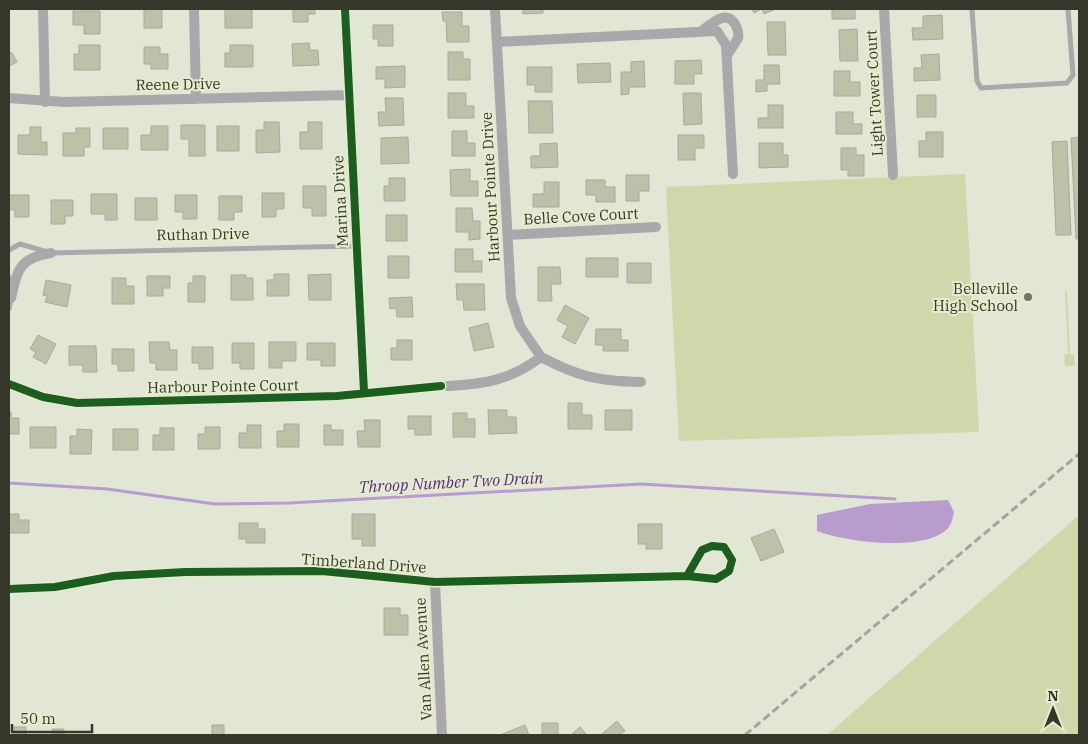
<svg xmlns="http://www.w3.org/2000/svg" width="1088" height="744" font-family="'IBM Plex Serif',serif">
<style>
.green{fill:#cfd8aa}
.water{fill:#b79ccd}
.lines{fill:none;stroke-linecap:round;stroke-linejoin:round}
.stream{stroke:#b79ccd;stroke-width:3}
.building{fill:#bdc1a8;stroke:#a7aa9d}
.service{stroke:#aba8ab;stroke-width:5}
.minor{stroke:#aba8ab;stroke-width:10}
.rail{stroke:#a3a39f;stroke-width:3;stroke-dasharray:8 4;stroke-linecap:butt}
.cycleway-casing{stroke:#e6edce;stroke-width:11}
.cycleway{stroke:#1b5e20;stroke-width:8}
.poi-dot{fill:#727466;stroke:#e6edce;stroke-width:2}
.labels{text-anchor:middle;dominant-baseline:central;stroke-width:4;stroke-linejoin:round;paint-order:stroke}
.street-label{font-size:15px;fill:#35372b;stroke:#e6edce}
.poi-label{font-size:15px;fill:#35372b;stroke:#e6edce;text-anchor:end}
.water-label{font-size:16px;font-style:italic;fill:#5d2a85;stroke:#e6edce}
</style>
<rect width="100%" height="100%" fill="#e2e6d5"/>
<!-- green -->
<path class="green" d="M965,174L979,432L679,441L666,187Z
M1065,291H1067L1070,354H1074L1075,366H1065L1064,354H1068Z
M1079,515V735H827Z"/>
<!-- water -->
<path class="water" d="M948,500L954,512C953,516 952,523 949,527C928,553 845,542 817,531V515L870,504Z"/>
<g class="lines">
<!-- stream -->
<path class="stream" d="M9,483L107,489L215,504L289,503L641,484L895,499"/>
</g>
<!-- building -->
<path class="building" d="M144,9H162V28H144Z
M225,9H252V28H225Z
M293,9H315V14H308V22H293Z
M523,9H543V13L523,14Z
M752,9H776L764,14L762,9L754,13Z
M832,9H855V19H832Z
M73,11H100V34H84V25H73Z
M442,12H462V26H469V42H447L446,21H443Z
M942,15L943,39L913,40L912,28H923V16Z
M767,22H785L786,55H768Z
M373,25H393V46H378V39H373Z
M857,29L858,61H840L839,30Z
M309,43L310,50H318L319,65L293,66L292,44Z
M79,45H100V70H74V54H79Z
M230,45H253V67H225V53H230Z
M144,47H160V54H168V69H151V64H144Z
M448,52H463V59H470V80H448Z
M9,53H12L17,62L9,66Z
M939,54L940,80L914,81V68H922L921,55Z
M701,60L702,74H694V84H675V61Z
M644,61L645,87H629V94L621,95V72H631V62Z
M610,63L611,82L578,83L577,64Z
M764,65H779L780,84H767V91L756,92V80H764Z
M405,66V87L385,88V79H376V67Z
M527,67H552V92H535V85H527Z
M834,71H850V82H860V96H834Z
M448,93H466V106H474V118H448Z
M683,93H701L702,124L684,125Z
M917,95H936V117H917Z
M385,98H403L404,125L379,126L378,112H386Z
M528,101H552L553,133H529Z
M768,105H783V128H758V118H768Z
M836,112H853V124H862V134H836Z
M264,122H279L280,152L256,153V130H264Z
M308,122H322V149H300V132H308Z
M181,125H205V156H189V139H181Z
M151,126H168V150H141V135H151Z
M217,126H239V151H217Z
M30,127H41V142H47V155L18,154V135H30Z
M76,128H90V147H84V156H63V133H76Z
M103,128H128V149H103Z
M452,131H467V143H475V156H452Z
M926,132H943V157H919V141H926Z
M678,135H704V148H695V160H678Z
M408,137L409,163L381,164V138Z
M1079,137V239H1076L1071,138Z
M1067,141L1071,235H1056L1052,142Z
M557,143L558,167L531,168V156H540V144Z
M759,143H783V155H788V167L759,168Z
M841,148H856V155H864V176H848V170H841Z
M470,169V181H478V196H451L450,170Z
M626,175H649V191H639V201H626Z
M389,178H405V201H384V186H389Z
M586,180H605V187H615V202H596V195H586Z
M544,182H559V207H533V194H544Z
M303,186H326V216H312V208H303Z
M262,193H284V209H276V217H262Z
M91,194H117V220H105V214H91Z
M9,195H29V217H15V210H9Z
M175,195H197V219H183V212H175Z
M219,196H242V212H234V220H219Z
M135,198H157V220H135Z
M51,200H73V216H65V224H51Z
M456,208H472L473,221H480V239L469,240V232H456Z
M386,215H407V241H386Z
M455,249H473V261H482V272H455Z
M388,256H409V278H388Z
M586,258H618V277H586Z
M627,263H651V283H627Z
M538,267H560L561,284H551L552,301H538Z
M274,274H289V296H267V280H274Z
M331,274V300H309L308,275Z
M231,275H246V278H253V300H231Z
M147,276H170V288H163V296H147Z
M193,276H205V302H188V283H193Z
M112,278H126V286H134V304H112Z
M46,280L71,285L67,307L45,302L47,296L43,295Z
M456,284H484L485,310H464L463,300H457Z
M412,297L413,317H397L396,308L390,309L389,298Z
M565,305L589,318L575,344L562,337L568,326L557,320Z
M488,323L494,347L474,351L469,328Z
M596,329H621V340H628V351H603V345H595Z
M38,335L56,344L46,364L33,357L36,352L30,349Z
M397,340H412V360H391V348H397Z
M149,342H169L170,350H177V370H156V363H150Z
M269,342H296V361H282V368H269Z
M232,343H254V369H240V363H232Z
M307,343H335V366H321V360H307Z
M69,346H96L97,372H83V365H69Z
M192,347H213V369H199V363H192Z
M112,349H134V371H118V364H112Z
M568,403H582V415H592V429H568Z
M488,410H507V417H516L517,433L489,434Z
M605,410H632V430H605Z
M9,412H11V418H19V434H9Z
M453,413H467V419H475V437H453Z
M408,416H431V435H415V429H408Z
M364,420H380V447H358L357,431H365Z
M284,424H299V447H277V431H284Z
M247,425H261V448H239V433H247Z
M324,425H331V430H343V445H324Z
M30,427H56V448H30Z
M205,427H220V449H198V434H205Z
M160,428H174V450H153V435H160Z
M77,429L92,430L91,454H70V436H77Z
M113,429H138V450H113Z
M9,514H19V520H29V533H9Z
M352,514H375V546H362V539H352Z
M239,523H258V529H265V543H246V539H239Z
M638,524H662V549H646V544H638Z
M774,529L784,552L761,561L751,538Z
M384,608H400V615H408V635H384Z
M617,721L625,731L619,735H603L602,734Z
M542,723H558V735H542Z
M212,725H224V735H212Z
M525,725L529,735H500Z
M14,727H26V735H14Z
M580,727L587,735H571Z
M52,729H64V735H52Z"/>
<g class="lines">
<!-- service -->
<path class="service" d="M972,9L977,81L981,88L1067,83L1073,75L1068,9
M9,250L20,244L51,253L356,246
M9,277L10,287
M9,309L11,297"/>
<!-- minor -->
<path class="minor" d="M43,9L45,102
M194,9L196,99
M345,9L364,392
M495,9L511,298L520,326L541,357
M884,9L893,175
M703,30C713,22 728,9 736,26C738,30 739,34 738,38C735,44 730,50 727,56
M497,42L717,31L726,45L733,174
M9,98L64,102L348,95
M508,235L656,227
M11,298C18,269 19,258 51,253
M9,384L43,397L77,403L337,396L441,386
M448,386C486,384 510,380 541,357C579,377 598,381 641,382
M435,582L442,735
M9,589L55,587L114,576L185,572L322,571L435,582L687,576L716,579L729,571L732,560L724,547L712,546L702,550L687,576"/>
<!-- rail -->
<path class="rail" d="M745,735L1079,454"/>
<defs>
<path id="cycleway" d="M345,9L364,392
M9,384L43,397L77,403L337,396L441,386
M9,589L55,587L114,576L185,572L322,571L435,582L687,576L716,579L729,571L732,560L724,547L712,546L702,550L687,576"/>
</defs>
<!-- cycleway casing -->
<use href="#cycleway" class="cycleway-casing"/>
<!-- cycleway -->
<use href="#cycleway" class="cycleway"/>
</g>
<!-- markers -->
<circle class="poi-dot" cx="1028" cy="297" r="5"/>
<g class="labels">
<!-- street labels -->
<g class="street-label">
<text transform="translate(178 84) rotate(-1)">Reene Drive</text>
<text transform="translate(874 93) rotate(-93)">Light Tower Court</text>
<text transform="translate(490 187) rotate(-93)">Harbour Pointe Drive</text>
<text transform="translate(340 201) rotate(-93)">Marina Drive</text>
<text transform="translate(581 216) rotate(-3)">Belle Cove Court</text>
<text transform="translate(203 234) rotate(-1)">Ruthan Drive</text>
<text transform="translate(223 386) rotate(-1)">Harbour Pointe Court</text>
<text transform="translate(364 563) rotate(4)">Timberland Drive</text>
<text transform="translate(423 659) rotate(-93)">Van Allen Avenue</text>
</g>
<!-- poi labels -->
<g class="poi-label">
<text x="1018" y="288">Belleville<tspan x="1018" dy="17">High School</tspan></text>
</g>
<!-- water labels -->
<g class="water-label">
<text transform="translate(451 482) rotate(-3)">Throop Number Two Drain</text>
</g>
</g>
<!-- border -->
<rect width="1088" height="744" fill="none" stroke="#35372b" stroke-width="20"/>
<!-- north arrow -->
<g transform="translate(1053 709)" stroke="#e6edce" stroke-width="4" paint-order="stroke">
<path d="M0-4L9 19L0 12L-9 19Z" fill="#35372b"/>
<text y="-8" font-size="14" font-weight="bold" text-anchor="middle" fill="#35372b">N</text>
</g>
<!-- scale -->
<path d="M12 724v8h80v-8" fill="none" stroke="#35372b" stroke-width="2.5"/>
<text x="20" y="724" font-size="15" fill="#35372b" stroke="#e6edce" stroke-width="4" paint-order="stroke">50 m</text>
</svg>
